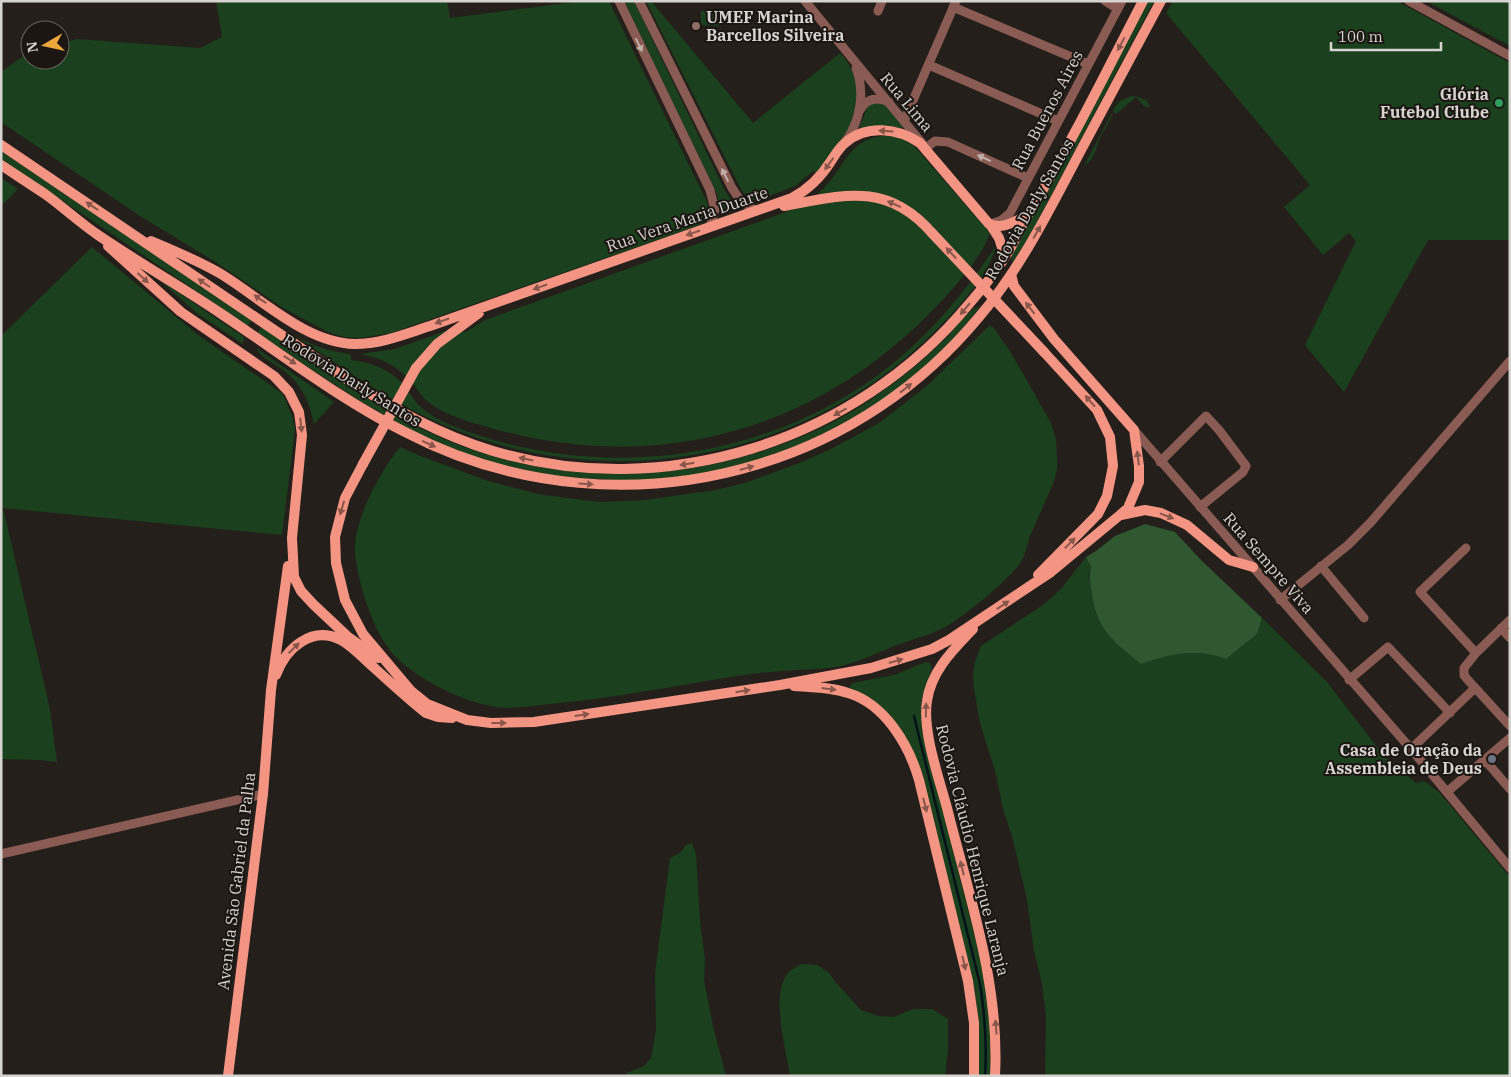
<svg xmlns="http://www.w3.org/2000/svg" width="1511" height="1077" font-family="'IBM Plex Serif',serif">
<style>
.green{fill:#1b401d}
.forest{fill:#2f5831}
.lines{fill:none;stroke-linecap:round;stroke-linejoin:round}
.stream{stroke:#01121b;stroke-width:2.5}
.minor{stroke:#895b52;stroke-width:9}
.major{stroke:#f49583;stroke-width:10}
.major-bridge{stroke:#f49583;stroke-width:10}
.oneway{fill:#88564a}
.oneway2{fill:#bfafaa}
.education-dot{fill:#8d6e63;stroke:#1b1612;stroke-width:2}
.leisure-dot{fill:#2e9e5b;stroke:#1b1612;stroke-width:2}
.worship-dot{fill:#6b7280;stroke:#1b1612;stroke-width:2}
.labels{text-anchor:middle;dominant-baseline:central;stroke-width:4;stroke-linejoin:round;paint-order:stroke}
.poi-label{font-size:16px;font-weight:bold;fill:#d6d3d0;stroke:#1b1612;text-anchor:end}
.street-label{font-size:16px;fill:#d6d3d0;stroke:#1b1612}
</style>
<rect width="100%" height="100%" fill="#241f1b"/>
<!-- green -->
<path class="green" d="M216,1H447L450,18L583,1H609L707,202C710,213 707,221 697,226L391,333L360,338L344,337L328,332L283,308L214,261L140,216L1,122V72L29,52L30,60H60V44L77,39L200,48L222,37Z
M624,1H634L725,191L737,208L720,214L717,194Z
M646,1H651L753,123L840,53C858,71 862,100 852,122C846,137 827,160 818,174L813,171L795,186L753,202L742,191Z
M1147,1H1154L1031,233L1013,263L1010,255Z
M1173,1H1397L1510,63V240H1428L1344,392L1305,345L1356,241L1349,233L1323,255L1284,207L1310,185L1166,13Z
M1426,1H1510V46Z
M701,11L720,12L719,26L701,25Z
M1131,96L1138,97L1145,100L1146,99L1150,107H1145L1136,97L1116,114L1113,111C1111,121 1106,127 1101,136C1095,149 1097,156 1084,166L1115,107L1120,101Z
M874,102L883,103L902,125V129L895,127L858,131L867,108Z
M889,135L903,139L915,147L990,233C981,260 946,297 926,317C806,436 646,475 484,426C463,420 442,414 426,400C421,396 418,390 414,385C396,365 387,360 360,354L395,349L448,330L466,332L485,320L786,212C800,206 812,200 823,189C848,164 847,138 889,135Z
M1,151L252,320L248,326L1,159Z
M1,178L18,189L1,206Z
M92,247L198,335L283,394L292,416L295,429L282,535L3,508L50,709L57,762L41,760L1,759V336Z
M995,247C992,278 931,337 907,357C779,464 600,491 446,426C391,403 342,367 292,334C311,345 330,352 351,354V360C370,362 389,369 402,383C409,392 415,402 423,409C438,422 460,429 478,435C618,482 781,456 896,361C935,328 967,290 995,247Z
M158,279L244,337L243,344L198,314Z
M980,306C971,318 962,330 952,341C871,425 754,476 638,481C625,481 611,479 597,479C549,477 498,469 454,450C383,420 321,375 257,333L262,326C314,362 365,401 422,429C555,494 717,487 846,415C873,399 898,381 921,361C931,353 939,344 948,336C957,326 967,310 980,306Z
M989,326L993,327L1010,351L1050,421L1056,439L1057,458V469L1054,481C1046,500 1038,518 1030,536C1027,544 1026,553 1022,560C1011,579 971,610 952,623C935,634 916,638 897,645C878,653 860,661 841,666C826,669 812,669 796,670C777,671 757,673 737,676C675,686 613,698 550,704C529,706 506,711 486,705C456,698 416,678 395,656C374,635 356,579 355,550C354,519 381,470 400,447L418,455L488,481L538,494L567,498L600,502L645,500L716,490L745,483L802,462L833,448L879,423L928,385Z
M256,348L334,402L314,424C310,403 301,383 283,370C274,363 261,359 256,348Z
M1086,557L1091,567C1088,576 1090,584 1092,594C1097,631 1114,642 1141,664C1172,654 1193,648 1226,659L1257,634L1262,618L1327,682L1384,756L1416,783L1424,781L1439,792L1510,877V1076H1045L1046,1017L1042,984L1034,951L1027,899L1012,836L1003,809L996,774L980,723L974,689L973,675L975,662L981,646L1043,605L1060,590Z
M926,662L930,663L932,668C923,695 918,703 923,733L982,965L989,1004L991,1076H979V1024L974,986L919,767C913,750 905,732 892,719C879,708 863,699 849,689V688L852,683L894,675Z
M692,843L696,854L700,921L705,960L704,980L713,1026L726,1076H624L629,1072L644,1066L651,1058L656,1030L655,973L670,858L680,853L685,846Z
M801,964L817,965L829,973L838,985L861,1010L878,1016L894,1017L913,1009H932L948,1019V1049L945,1076H790C786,1049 770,994 788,973C791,969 797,967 801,964Z"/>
<!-- forest -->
<path class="forest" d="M1145,524L1175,532L1201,560L1262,618L1257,634L1226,659C1194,648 1172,654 1141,664C1114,642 1097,631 1092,594C1090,584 1089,576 1091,567L1086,557L1096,551L1115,536Z"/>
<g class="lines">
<!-- stream -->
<path class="stream" d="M914,716L980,984C985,1015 987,1045 985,1076"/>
<!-- minor -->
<path class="minor" d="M619,1L710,190L715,210L710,227
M639,1L732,188L740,200L756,211
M805,1L926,148L935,141L948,142L1028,178
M1105,1L1118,9
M1409,1L1510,56
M953,7L1088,64
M878,11L882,1
M929,65L1058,121
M860,110C866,99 877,96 889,102
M904,121L956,1
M846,141C861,119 865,92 856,68
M991,224L1002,220L1010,213L1122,1
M1134,430L1411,749L1510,868
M1160,462L1206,416L1219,430L1246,466L1243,472L1200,507
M1466,548L1420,592L1476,653
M1321,566L1364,618
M1280,600L1348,545L1371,522L1510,361
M1510,620L1476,653L1464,668V675L1467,679L1510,726
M1501,628L1510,638
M1349,680L1388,647L1450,713
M1411,749L1475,688
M1485,760L1510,789
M1447,792L1510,738
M1,854L263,794"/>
<!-- major -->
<path class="major" d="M1,145L348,380C394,409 440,435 493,451C665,502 855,442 969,304C982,289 996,272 1007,254C1015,241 1021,226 1029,213C1071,144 1106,72 1143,1
M1,165C16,175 30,184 45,194C63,207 79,222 98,235C139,263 182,287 223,315C283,355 341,400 405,432C514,489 642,500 759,464C845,438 922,386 979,317C1021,268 1050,209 1080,152C1107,102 1134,52 1161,1
M784,206C843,195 887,181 932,233
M990,224L999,238L1005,257
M151,241C175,251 199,261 221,274C262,299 306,343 355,344C381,344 405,334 430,326L792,198C809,189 821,177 831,161C835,155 839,148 845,143C866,124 898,128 920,143L989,224C1004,230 1014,221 1027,216
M108,246L181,312L274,376L289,392L299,412L302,435L292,538L294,577L301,591L313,604L347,636L378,658
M416,368L437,344L479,313
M363,464L345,498L335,537L336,563L345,600L363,634L411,691L427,704L467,720L491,723L534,722L780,685L871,668L932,649L949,640L1051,572L1120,515L1128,508L1139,482V466L1134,430L1054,339L1014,286L1011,274
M1121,515L1145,510L1161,513L1187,525L1229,560L1253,567
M1038,575L1098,514L1107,496L1113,466L1110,437L1097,410L1044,352
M973,629C953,650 931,671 927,701C922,731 939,778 947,808C969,896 1000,984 995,1076
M276,675C286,648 312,625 341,640C352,646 362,657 371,665C389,681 407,698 426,713L438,717L452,718
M794,686C811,687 830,687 848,693C885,704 909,745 919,780L968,981L974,1023V1076
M228,1076L263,794L271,690L288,566"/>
<!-- major-bridge -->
<path class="major-bridge" d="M932,233L1044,352
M363,464L416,368"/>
</g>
<!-- one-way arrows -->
<defs><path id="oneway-solid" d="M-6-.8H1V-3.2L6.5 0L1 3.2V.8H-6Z" transform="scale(1.25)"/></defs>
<g class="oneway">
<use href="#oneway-solid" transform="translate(1121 44) rotate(118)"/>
<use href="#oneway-solid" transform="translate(886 131) rotate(-177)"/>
<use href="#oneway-solid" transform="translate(829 164) rotate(126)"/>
<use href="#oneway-solid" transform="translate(894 204) rotate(-156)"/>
<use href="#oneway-solid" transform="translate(92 206) rotate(-146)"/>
<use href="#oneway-solid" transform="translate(1037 232) rotate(-60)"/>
<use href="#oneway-solid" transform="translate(693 233) rotate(161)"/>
<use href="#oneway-solid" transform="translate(951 253) rotate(-133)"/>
<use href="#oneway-solid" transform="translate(143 278) rotate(42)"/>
<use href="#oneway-solid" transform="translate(204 283) rotate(-145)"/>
<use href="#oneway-solid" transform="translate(540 287) rotate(161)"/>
<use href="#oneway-solid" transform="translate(260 299) rotate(-146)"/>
<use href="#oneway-solid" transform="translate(1030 308) rotate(-128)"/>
<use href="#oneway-solid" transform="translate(965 309) rotate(130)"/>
<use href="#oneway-solid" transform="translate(442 321) rotate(161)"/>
<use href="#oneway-solid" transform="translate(290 360) rotate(34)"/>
<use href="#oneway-solid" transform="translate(906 388) rotate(-38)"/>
<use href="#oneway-solid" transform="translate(1090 401) rotate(-131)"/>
<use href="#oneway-solid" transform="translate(840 412) rotate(151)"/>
<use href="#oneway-solid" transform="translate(301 425) rotate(84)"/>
<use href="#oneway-solid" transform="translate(429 444) rotate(24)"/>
<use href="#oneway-solid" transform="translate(1138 458) rotate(-97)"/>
<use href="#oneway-solid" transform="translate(526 459) rotate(-168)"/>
<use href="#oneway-solid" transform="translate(687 464) rotate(171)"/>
<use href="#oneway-solid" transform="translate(747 468) rotate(-16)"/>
<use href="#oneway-solid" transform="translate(586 484) rotate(4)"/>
<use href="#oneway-solid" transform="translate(342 508) rotate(107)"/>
<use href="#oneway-solid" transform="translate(1167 516) rotate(21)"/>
<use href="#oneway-solid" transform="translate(1070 543) rotate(-46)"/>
<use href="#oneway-solid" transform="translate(1003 605) rotate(-34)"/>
<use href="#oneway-solid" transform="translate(294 648) rotate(-44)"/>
<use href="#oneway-solid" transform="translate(896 661) rotate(-16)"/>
<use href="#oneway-solid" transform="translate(829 689) rotate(7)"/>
<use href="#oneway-solid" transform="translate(743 691) rotate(-9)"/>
<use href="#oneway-solid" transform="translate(926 710) rotate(-89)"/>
<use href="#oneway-solid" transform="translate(582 715) rotate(-8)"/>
<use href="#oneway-solid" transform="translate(499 723)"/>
<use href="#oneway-solid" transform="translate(925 805) rotate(76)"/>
<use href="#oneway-solid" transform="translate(962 868) rotate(-104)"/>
<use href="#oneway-solid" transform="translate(964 963) rotate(77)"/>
<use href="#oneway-solid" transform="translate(996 1027) rotate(-94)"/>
</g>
<g class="oneway2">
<use href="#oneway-solid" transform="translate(639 45) rotate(64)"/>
<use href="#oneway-solid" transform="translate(984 158) rotate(-156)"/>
<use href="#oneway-solid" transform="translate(725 175) rotate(-116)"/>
</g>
<!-- markers -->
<circle class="education-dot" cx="696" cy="26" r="5"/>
<circle class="leisure-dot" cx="1499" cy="103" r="5"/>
<circle class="worship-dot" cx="1492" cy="759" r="5"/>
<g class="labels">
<!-- poi labels -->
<g class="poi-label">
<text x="706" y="17" text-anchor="start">UMEF Marina<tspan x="706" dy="18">Barcellos Silveira</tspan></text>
<text x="1489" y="94">Glória<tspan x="1489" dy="18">Futebol Clube</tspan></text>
<text x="1482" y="750">Casa de Oração da<tspan x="1482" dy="18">Assembleia de Deus</tspan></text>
</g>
<!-- street labels -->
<g class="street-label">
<text transform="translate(907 102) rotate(50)">Rua Lima</text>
<text transform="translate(1047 110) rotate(-62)">Rua Buenos Aires</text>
<text transform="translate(1029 209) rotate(-60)">Rodovia Darly Santos</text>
<text transform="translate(687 219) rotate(-19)">Rua Vera Maria Duarte</text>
<text transform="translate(352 380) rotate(32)">Rodovia Darly Santos</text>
<text transform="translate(1269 563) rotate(49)">Rua Sempre Viva</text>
<text transform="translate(973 850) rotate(76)">Rodovia Cláudio Henrique Laranja</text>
<text transform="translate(236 881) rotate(-83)">Avenida São Gabriel da Palha</text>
</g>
</g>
<!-- border -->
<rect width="1511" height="1077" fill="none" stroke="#d6d3d0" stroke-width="5"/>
<!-- north arrow -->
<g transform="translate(45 45) rotate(261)"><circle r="24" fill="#1b1612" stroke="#66625e"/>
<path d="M0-4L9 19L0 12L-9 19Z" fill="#eda83c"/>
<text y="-8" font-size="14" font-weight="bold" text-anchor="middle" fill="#d6d3d0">N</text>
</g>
<!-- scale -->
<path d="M1331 42v8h110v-8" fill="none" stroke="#d6d3d0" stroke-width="2.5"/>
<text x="1338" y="42" font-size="15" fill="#d6d3d0" stroke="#1b1612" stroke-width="4" paint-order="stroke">100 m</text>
</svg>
